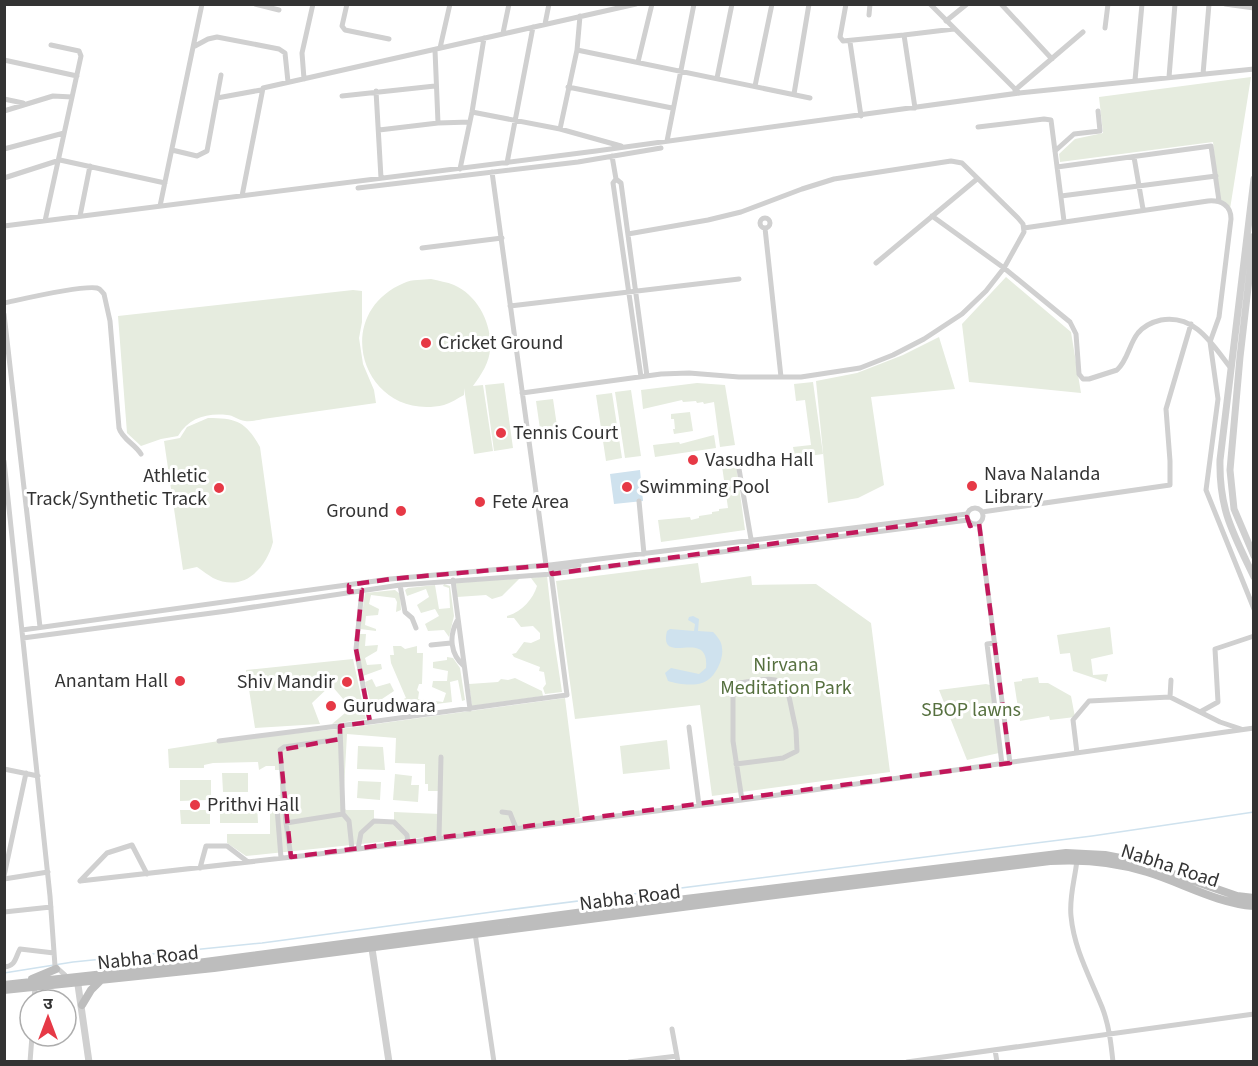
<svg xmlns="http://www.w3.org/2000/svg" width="1258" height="1066" font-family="'Source Sans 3','Noto Sans Devanagari',sans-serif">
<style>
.green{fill:#e6ecdf;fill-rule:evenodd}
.water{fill:#cfe2ee}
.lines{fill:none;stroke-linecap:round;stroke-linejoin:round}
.stream{stroke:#cfe2ee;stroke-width:1.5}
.minor{stroke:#d0d0d0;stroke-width:5}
.tertiary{stroke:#d0d0d0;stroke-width:7}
.secondary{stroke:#bdbdbd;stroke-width:8}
.marked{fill:none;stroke:#c2185b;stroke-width:4.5;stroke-dasharray:12 8;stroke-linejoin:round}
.poi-dot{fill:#e63946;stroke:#fff;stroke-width:2}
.labels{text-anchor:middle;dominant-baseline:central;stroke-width:6;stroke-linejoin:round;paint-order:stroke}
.poi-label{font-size:20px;fill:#333;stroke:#fff;text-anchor:start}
.park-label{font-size:20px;fill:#56703f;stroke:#fff}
.street-label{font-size:20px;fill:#333;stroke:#fff}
</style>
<rect width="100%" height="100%" fill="#fff"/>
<!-- green -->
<path class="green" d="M1251,77L1230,209L1219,200L1213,142L1060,162L1059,154L1075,139L1103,133L1099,97Z
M1006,277L1071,332L1081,393L969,382L962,324Z
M431,279C439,281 447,282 454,285C477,295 492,323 490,348C490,362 481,375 473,386L483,385L493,451L474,454L464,388V395C458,398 451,403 444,405C364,423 328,315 404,283C412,279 423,280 431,279Z
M353,290L362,291V322L359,338L363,364L374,390L376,403L263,419C258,420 250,422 245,421C238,420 233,415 227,415C206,413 189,418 178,436L161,439L141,446L127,433L118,316Z
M939,337L955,389L871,397L884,485L858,498L828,503L816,381L857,373L903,355Z
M813,382L823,454L795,458L793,447L811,445L805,400L796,401L794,384Z
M504,383L513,448L494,451L485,385Z
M697,383L725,385L735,445L720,447L714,402L704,404L703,402L697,403L696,401L683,402L682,400L643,409L641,390Z
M631,390L641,456L625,458L615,392Z
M612,393L622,458L606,461L596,395Z
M553,399L557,426L540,429L536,401Z
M690,412L693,431L674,434L673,429H675L674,419H671V414Z
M208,418C237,418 246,422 260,447L273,542C266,569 243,593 213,578C208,575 203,571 197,567L183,570L164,441L180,438L187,427Z
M714,435L716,448L655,457L653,445L679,442L680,444Z
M736,464L745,530L661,542L658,520L690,517L691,520L699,518V516L712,514V512L719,511V509L728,508L722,466Z
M698,563L701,583L751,576L752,585L816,584L871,623L890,772L712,796L700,705L575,719L556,581Z
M547,576L554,639L562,692L545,694L543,688L546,684L544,672L539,671L540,667L514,657L512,654L516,653L524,642L531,643L540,639V633L533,626L521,627L514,618H507V616C522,612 533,599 537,586L531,578Z
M520,578L502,596L492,599L486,595L457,597L456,583Z
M444,584L450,586L454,616L449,637L444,630L428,631L425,624L439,616L435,609L421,613L417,605L429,597L426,589L407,596L405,590L408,588L435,585L439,609L450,608L449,588L443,586Z
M395,590L400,594L401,610L396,612L397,602L395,598L371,595L369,604L379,609L378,615L366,616L365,625L376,629V631L360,629L365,593Z
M1110,627L1113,654L1091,659L1093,675L1108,674L1106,682L1073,671L1070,653L1060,654L1057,635Z
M360,634H366L365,646L378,645L377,651L365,658L367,665L381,664L382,669L363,676L356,649Z
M393,646H401L405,649L417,646V653H423L422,684H419L417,690L419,692L418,699L443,702L446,693L432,687L433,681H447L448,671L433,668V662L447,660V657L453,658L460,668L465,700L462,701L458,680L450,682L452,702L373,712L365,682L372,679L376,687L390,683L394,691L382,699L386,707L406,698L391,663L390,655H394Z
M353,659L366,719L332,724L351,708L331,685L312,703L320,724L255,728L246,670Z
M1038,677L1039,683H1048L1071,696L1075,717L1050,720L1049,716L1020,721L1014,682L1022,681V679Z
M515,678L542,691L543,696L472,706L469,684L498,682L501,679L508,680Z
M986,684L990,685L999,753L967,760L939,690Z
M565,698L580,817L540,825L246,856L227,843V834H270V812L268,811L267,800H277V795H280V770H275V766H266L259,770L258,762L213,763L204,765V768H169L168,749L219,741L347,728ZM347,734L396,738L395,763L425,764V784H428V791H441L440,814L394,812V822L374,821V810H346L343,807Z
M667,740L670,769L623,774L620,746Z
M358,746L383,747L385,770L357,769Z
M222,773H248V792H223Z
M395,774L412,776L411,785H419L418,802L393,800Z
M180,780H211V797H207V800L180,801Z
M358,781L381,782L380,800L357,798Z
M257,802L258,823H220V803Z
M180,810H210V824H181Z"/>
<!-- water -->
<path class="water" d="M640,470L643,501L614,504L610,474Z
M693,616L699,619L698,631L713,632C717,636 722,642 722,648C724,660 714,680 702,683C692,686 677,684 668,681L665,673L671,668L699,674L706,668C710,626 658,668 667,631L670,629L694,631L695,624L688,620L689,617Z"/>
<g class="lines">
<!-- stream -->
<path class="stream" d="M4,973L73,962L262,943L507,910L1092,836L1254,812"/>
<!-- minor -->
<path class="minor" d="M255,4L279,10
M347,4L342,26L345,30L389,39
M846,4L840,37L843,41L904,35
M930,4L1019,93
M1001,4L1052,59
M1225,4L1254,8
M869,15L870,4
M946,21L967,4
M545,24L549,4
M1105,28L1108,4
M503,33L509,4
M850,42L861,116
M195,46L208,39L217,37L279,49L285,53L288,82
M440,48L450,4
M435,50L438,123
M577,50L810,98
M4,60L77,76
M638,62L652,4
M1203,74L1209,4
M1169,77L1175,4
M717,78L732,4
M304,79L302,53L313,4
M1135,80L1142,4
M755,86L772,4
M568,87L672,108
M1015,90L1083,32
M376,91L381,178
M794,94L809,4
M342,96L435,86
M217,98L261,90
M4,99L23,103
M915,108L904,35L954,29
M4,111L53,96L72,97
M472,112L560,129L621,146
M978,127L1044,119L1051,120L1064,221
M560,129L577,50L580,16
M379,130L438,123L470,122
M667,141L694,4
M4,149L64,133
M172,150L197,156L207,151L221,75
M1055,151L1074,134L1100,131L1098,111
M612,156L616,179L613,183L641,377
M1134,157L1143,209
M507,163L533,27
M1057,167L1211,146L1219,201
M460,169L472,112L484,38
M4,178L60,160L165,183
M616,179L621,183L647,376
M358,188L578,162L661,148
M242,196L263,88L636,4
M1061,196L1216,176
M160,206L202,4
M80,216L90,166
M932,216L1004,268L1070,322L1076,334L1079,374L1083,379H1089L1117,370C1128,360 1129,344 1138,333C1144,326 1152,322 1161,320C1195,314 1212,344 1230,367
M760 223a5 5 0 1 1 10 0a5 5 0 1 1-10 0Z
M45,221L81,56L79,51L51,45
M4,226L596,151L1019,93L1254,69
M765,228L781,377
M1024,228L1208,201C1221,200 1231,205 1231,219L1219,317L1210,342L1218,399L1206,490L1254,609
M422,248L502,238
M876,263L977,179
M4,303C23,299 81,285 97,288C101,289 101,291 104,294L110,321L119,428C122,439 135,444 141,454
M510,306L739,279
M4,314L40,627
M522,393L661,374L689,373L739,377H801L860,368L893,355L924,339L962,314L986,291L1004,268L1024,232L1023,224L1018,218L962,163L951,161L834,179L802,189L741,212L708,220L628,234
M4,461L50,896L55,966L65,975L66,979
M738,463L752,545
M639,501L644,554
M967 516a8 8 0 1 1 16 0a8 8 0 1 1-16 0Z
M982,512L1170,485V461L1166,409L1191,324
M979,523L1010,763
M550,565L967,514
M551,569L579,565
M453,580L470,709
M400,585L405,612L412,618L416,628
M362,590L356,649L370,722
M457,621C449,636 450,654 464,666
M22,630L390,579L546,565
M23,638L227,611L400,585L552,574L968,520
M995,643L987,644L1002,764
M431,645L451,643
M1170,697L1171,680
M1200,712L1218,702L1215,649L1254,636
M340,726L343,814L349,821L352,849
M689,727L699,805
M219,741L370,722L567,695L550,565H546L492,172
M1077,753L1073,720L1089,701L1170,697L1220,722L1241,729
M736,764L783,758L797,751L796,730L787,687C778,673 750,682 735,684L733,688V741L742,800
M4,769L38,776
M277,808L281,858
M502,812L510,813L516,828
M286,823L343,814
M439,838L441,757
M358,849L361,833L374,821L394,822L407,835L408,843
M291,857L286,823L280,750L284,747L340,739
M1077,860C1075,879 1069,897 1071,916C1074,949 1090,977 1102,1007C1109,1025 1111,1043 1113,1062
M200,868L206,846H227L248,862
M4,876L26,773
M4,879L48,872
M80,881L319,854L742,800L1254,728
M80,881L107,853L132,845L147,874
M4,912L51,907
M475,933L494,1062
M4,967C16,966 15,958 20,949L54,953
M34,1000L35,986
M672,1029L678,1062
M995,1050L997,1062
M30,1062L32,1036
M629,1062L677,1056
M907,1062L1254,1014"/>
<!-- tertiary -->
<path class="tertiary" d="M1254,179L1220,460C1219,510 1233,533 1254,577
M1254,236L1240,357L1230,470L1234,509L1254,556
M371,942L389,1062
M77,978L89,1062"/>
<!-- secondary -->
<path class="secondary" d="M32,979L56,969
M4,985L159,968L644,904L1066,853L1105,855L1136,861L1237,896L1254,898
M4,990L214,968L799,892L1050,861C1083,859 1116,862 1147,872C1183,883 1216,903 1254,906
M82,1005L91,990L101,980"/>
</g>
<!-- marked area -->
<path class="marked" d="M967,517L970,526L979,523L1010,763L291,857L280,750L340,739V726L370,722L356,649L362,590L349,592V585L390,579L550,565L552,574Z"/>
<!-- markers -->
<g class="poi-dot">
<circle cx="426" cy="343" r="6"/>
<circle cx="501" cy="433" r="6"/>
<circle cx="693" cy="460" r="6"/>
<circle cx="972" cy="486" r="6"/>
<circle cx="627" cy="487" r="6"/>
<circle cx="219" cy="488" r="6"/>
<circle cx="480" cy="502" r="6"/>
<circle cx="401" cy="511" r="6"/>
<circle cx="180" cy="681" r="6"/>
<circle cx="347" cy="682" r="6"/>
<circle cx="331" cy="706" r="6"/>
<circle cx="195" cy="805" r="6"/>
</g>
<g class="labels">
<!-- poi labels -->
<g class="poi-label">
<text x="438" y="343">Cricket Ground</text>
<text x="513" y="433">Tennis Court</text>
<text x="705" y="460">Vasudha Hall</text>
<text x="984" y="474">Nava Nalanda<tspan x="984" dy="23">Library</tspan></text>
<text x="207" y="476" text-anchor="end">Athletic<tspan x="207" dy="23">Track/Synthetic Track</tspan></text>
<text x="639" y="487">Swimming Pool</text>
<text x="492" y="502">Fete Area</text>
<text x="389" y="511" text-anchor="end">Ground</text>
<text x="168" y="681" text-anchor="end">Anantam Hall</text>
<text x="335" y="682" text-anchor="end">Shiv Mandir</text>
<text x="343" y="706">Gurudwara</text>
<text x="207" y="805">Prithvi Hall</text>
</g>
<!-- park labels -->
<g class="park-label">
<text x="786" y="665">Nirvana<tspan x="786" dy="23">Meditation Park</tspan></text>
<text x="971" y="710">SBOP lawns</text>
</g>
<!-- street labels -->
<g class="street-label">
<text transform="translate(1170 866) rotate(18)">Nabha Road</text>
<text transform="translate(630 898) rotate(-7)">Nabha Road</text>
<text transform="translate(148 958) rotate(-6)">Nabha Road</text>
</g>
</g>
<!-- border -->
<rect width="1258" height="1066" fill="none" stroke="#333333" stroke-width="12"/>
<!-- north arrow -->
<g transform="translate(48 1018)"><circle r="28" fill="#ffffff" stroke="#adadad" stroke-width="1.5"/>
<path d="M0-4.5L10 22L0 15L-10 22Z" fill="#e63946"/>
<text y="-9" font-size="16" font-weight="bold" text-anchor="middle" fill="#333333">उ</text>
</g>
</svg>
